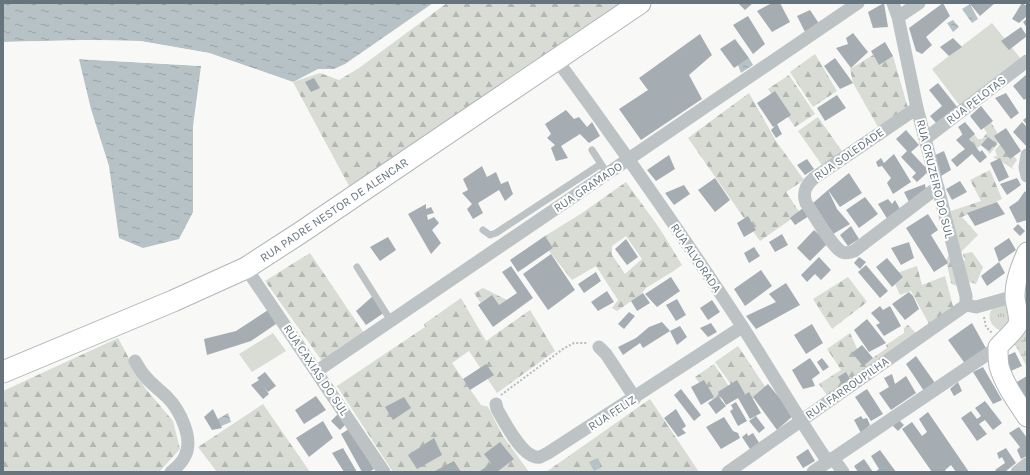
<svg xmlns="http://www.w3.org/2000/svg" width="1030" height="475" font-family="Karla,sans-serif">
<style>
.grass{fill:#d8dcd5}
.forest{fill:url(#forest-firs);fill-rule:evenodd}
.wetland{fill:url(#wetland-marsh)}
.park{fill:url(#park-tufts)}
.water{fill:url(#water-ripples)}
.pier{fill:#f8f8f6}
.building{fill:#a5adb2}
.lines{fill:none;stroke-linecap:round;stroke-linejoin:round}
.secondary-casing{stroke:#b2b8bc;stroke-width:21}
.primary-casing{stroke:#b1b6ba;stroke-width:23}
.path{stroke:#b8bbbe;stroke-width:2;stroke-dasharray:2 2;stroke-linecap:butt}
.service{stroke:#bdc2c5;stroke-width:7}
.minor{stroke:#bdc2c5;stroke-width:13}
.secondary{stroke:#fff;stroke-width:19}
.primary{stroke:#fff;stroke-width:21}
.labels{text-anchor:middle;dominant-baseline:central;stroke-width:4;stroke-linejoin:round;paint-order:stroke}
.street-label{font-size:12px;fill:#66747e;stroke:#fff}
</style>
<defs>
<pattern id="forest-firs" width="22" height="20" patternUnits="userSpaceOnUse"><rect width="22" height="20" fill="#d8dcd5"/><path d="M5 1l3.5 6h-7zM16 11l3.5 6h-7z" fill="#b3b7b2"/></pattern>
<pattern id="wetland-marsh" width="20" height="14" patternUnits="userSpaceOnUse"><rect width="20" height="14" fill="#d8dcd5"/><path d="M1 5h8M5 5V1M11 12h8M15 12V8" fill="none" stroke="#b3b7b2"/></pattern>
<pattern id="park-tufts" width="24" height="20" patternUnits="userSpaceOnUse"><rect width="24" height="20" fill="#d8dcd5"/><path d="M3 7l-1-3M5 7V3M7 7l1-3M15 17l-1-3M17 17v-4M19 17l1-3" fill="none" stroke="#b3b7b2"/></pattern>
<pattern id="water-ripples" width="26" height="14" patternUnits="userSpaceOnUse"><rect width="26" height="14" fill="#b6c2c6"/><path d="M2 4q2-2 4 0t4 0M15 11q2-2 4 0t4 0" fill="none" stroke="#98a2a6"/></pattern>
</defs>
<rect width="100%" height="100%" fill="#f8f8f6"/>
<!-- grass -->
<path class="grass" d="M992,23L1021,59L960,106L932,69Z
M273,333L286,351L252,372L239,354Z"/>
<!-- forest -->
<path class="forest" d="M447,3H626L364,179L349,186L293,82L320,73L339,80L359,68Z
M815,54L837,91L813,107L790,72Z
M873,55L879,64L893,56L908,108L878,127L853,83L850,69Z
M789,75L815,114L795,127L768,89Z
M749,93L776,141L804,180L786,192L800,213L760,241L688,138Z
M986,114L1001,139L990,154L981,145L960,163L957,154L971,147L960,131L966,125L978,139H982L987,133L978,120Z
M818,117L844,154L824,168L798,131Z
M1002,142L1017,160L1012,167L1015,170L993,157L997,156L995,150Z
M990,170L1002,199L962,217L978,235L958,255L951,211L981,201L970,180Z
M626,182L660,229L682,265L672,272L646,288L640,295L617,311L612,308L618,300L596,266L572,280L549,251L553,248L545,236L582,213ZM626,236L642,259L625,274L612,255V246Z
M972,252L983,267L976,284L958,279L956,286L951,283L946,260L949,255L965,261L963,254Z
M310,253L364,333L322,361L265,281Z
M917,266L922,285L945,276L954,310L929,324L911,291L900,295L891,275Z
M848,277L867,302L832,329L813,299Z
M483,288L509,301L495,313L484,308L474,293Z
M461,298L486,341L530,310L555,351L497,393L469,351L452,363L481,405L488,407L503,436L529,472H393L337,386L425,327L424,324Z
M908,325L918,335L834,405L819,384L841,370L827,349L850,333L864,364L887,348L886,345L904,333V328Z
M118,338L145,388L173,421L180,449L159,472H3V391Z
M738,346L768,391L744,403L715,362Z
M714,364L732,391L715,404L695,377Z
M650,399L699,472H546Z
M263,404L310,472H217L198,447Z"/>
<!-- wetland -->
<path class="wetland" d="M1027,267V367L1013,341L1021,282Z"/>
<!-- park -->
<path class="park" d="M1004,305L1008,306L1014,312L1003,331C993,330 983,315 995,307C997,306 1001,305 1004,305Z"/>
<!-- water -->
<path class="water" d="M3,3H433L345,64L334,69H318L293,82L209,53L140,41L89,40L3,42Z
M970,4L978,19L972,23L962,9Z
M953,20L959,27L953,32L947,23Z
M749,58L753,65L741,73L738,65Z
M79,59L201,66L193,126V212L179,239L143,248L119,238L109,166L91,109Z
M228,413L231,422L219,427L216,420Z
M598,458L602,467L594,471L589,462Z"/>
<!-- pier -->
<path class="pier" d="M89,40L140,41L209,53L293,82L280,80L208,55L140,43L89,42L3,44V42Z
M78,57L201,64L203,66L77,59Z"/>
<!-- building -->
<path class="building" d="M738,3H753L745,10Z
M772,3H780L790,22L772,32L757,11Z
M884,3L888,27L873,28L868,12Z
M943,3L950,16L926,37L932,45L922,54L916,51L909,28Z
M972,3H995L980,16L970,4Z
M1022,3L1027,6V16L1019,23L1012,19Z
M810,10L820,25L805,32L797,16Z
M748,16L765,44L753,54L733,25Z
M1027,19V28L1023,22Z
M1021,27L1027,36L1009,50L1001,41Z
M853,33L868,52L851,68L836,48L848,44L846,38Z
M700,34L712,55L689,75L702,99L641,140L619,109L648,90L639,78Z
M953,38L962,47L949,56L940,47Z
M735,39L749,58L734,68L720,49Z
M885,42L893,56L879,65L871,51Z
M835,58L853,83L840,89L824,66Z
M1027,74V98L1024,100L1013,86Z
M314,78L320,88L311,92L305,82Z
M938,83L958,108L937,124L930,116L942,106L929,90Z
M775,91L791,115L773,127L757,103Z
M1006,93L1019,113L1011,119L995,98Z
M837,95L846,108L825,121L817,108Z
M981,106L993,121L981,130L970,116Z
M566,110L574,119L579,117L587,127L592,122L600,136L589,143L580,134L561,146L568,158L556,161L551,148L555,145L547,138L551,134L545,124Z
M1027,117V125L1023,120Z
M965,122L975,134L969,139L980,152L982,150L987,157L980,163L972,154L957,167L951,160L965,149L956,140L963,134L958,127Z
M1022,122L1027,127V147L1013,132Z
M777,124L782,134L776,138L771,130Z
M1006,128L1021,151L1010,159L994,136Z
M906,130L919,145L911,152L929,171L917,182L912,177L916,173L901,157L907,151L896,139Z
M988,137L996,143L989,151L981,145Z
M944,151L951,170L941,176L933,156Z
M894,154L911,182L893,194L887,183L891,178L882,166L878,167L876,162L881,158L884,163Z
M669,155L675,169L656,181L647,170Z
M1000,158L1009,177L999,182L990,163Z
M807,159L814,169L805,175L797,165Z
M482,166L487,177L496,172L501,184L508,181L513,194L505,201L499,190L478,203L483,213L473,219L467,209L472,204L462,193L468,190L463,179Z
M849,173L862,193L840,207L828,190Z
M715,178L730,200L715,212L698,190Z
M1017,178L1021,185L1007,195L1000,184Z
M960,181L967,192L952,200L946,189Z
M925,184L926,190L910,204L904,192Z
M684,185L690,194L674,205L665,193Z
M828,190L837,209L850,224L833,234L813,203Z
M1025,191L1027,194V220L1017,223L1009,207L1018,201Z
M865,197L878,214L859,228L846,210Z
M888,199L892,204L895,200L900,209L888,220L878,204Z
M997,202L1005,214L975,226L967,213Z
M426,204V209L431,207L434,213L427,215L428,220L434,217L439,223L432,230L441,243L431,254L408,214Z
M803,208L809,216L795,225L790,218Z
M928,214L938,230L931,235L948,263L934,272L906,228Z
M748,216L756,230L744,237L737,223Z
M1018,224L1025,231L1020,236L1013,229Z
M851,226L859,239L848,246L840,235Z
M814,230L828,243L810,261L797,248Z
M782,234L788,245L775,252L769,242Z
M545,236L553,248L518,272L510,260Z
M388,237L396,250L380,261L370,247Z
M1009,238L1016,250L999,262L994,248Z
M626,239L638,257L627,265L615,249Z
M909,242L914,258L901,265L891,248Z
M754,247L760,256L749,263L744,253Z
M551,254L575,290L548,310L523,274Z
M819,257L831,270L821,280L815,274L807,282L801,275Z
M859,257L866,262L860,269L854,263Z
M887,258L903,277L892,287L876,267Z
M999,262L1005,273L987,286L981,276Z
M866,265L888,291L880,298L858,272Z
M511,266L533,298L493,327L478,305L492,295L499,305L517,293L502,272Z
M761,270L772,286L745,306L734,289Z
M596,272L601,281L584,293L578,284Z
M671,277L680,291L657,307L645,294Z
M786,283L800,305L756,329L746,316L776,302L769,294Z
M607,291L614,302L598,311L591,302Z
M909,292L913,296L919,309L905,320L892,304Z
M643,293L650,303L637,311L631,301Z
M373,296L385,312L366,325L356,311Z
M677,299L686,315L676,321L666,305Z
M712,300L720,312L708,320L700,308Z
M880,306L883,310L890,306L901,326L884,336L876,325L880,323L871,313Z
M268,310L276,324L251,341L207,355L204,339L236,331Z
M629,312L635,316L624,329L618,324Z
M867,319L886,343L869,352L854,330Z
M662,322L670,331L680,326L687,337L677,345L670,331L643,348L640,343L623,355L618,347L636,338L649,327Z
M711,323L717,332L708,337L700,328Z
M972,323L987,350L966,365L948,340Z
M812,324L823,343L806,354L794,335Z
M862,345L873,358L863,366L852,353Z
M1015,352L1022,366L1011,371L1002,358Z
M916,356L935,383L924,391L906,364Z
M810,358L820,373L812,379L815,386L803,389L792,370Z
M822,358L829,367L823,371L817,362Z
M486,364L494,375L470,390L463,379Z
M983,367L1002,400L993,404L973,372Z
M265,372L276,386L268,392L263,386L269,394L263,399L251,385L259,380L257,378Z
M846,372L851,381L843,386L838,377Z
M892,374L895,384L906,376L916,393L891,410L879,393L889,387L884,378Z
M1027,376V401L1015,383Z
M704,380L714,397L701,405L691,387Z
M737,380L745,394L741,397L749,392L761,413L750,419L738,398L726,405L718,392Z
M958,382L962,391L954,396L950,389Z
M768,384L794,415L777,430L753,397Z
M681,389L701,415L694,421L674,395Z
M867,389L883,414L871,421L855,397Z
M316,396L326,410L304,424L295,410Z
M718,396L726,406L716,414L708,403Z
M404,397L411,408L393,420L385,407Z
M985,401L1002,423L993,430L985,420L979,424L987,434L977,441L961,418L971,411L977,419L981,416L975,408Z
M736,402L747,421L738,426L730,411L733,409L731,405Z
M213,409L222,428L212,430L204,417Z
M676,409L686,426L682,429L686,433L678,437L664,418Z
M928,412L969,472H956L951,465L945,470L947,472H932L902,429L912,422L922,436L927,432L919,419Z
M339,413L348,422L340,430L331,421Z
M756,416L765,428L759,433L749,421Z
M861,416L863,419L867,418L870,425L861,433L854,420Z
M724,417L733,431L738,433L740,438L721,449L706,427Z
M898,419L904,425L898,431L892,425Z
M323,421L333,438L309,457L296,438Z
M1019,427L1027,438V456L1021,459L1017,450L1020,447L1009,433Z
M349,429L374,469L369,472H362L341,434Z
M747,433L748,436L753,433L761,446L752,452L742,437Z
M434,438L442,455L417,469L408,455Z
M500,442L514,459L497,472H479L491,463L484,454Z
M343,448L357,472H344L332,453Z
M1006,448L1016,463L1005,472H997L995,470L1005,463L1002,457L999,459L997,453Z
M808,449L815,461L803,468L796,457Z
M880,450L896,472H875L879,469L871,456Z
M864,459L873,472H858L854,466Z
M454,461L461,472H433Z"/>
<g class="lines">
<defs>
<path id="secondary" d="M1027,252C1021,266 1015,280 1015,296C1015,305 1020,315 1018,324C1016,330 1002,342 998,347C998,353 998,360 999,366C1004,384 1017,402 1027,417"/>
<path id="primary" d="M3,372L173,301L246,268L300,233L640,3"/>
</defs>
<!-- secondary casing -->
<use href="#secondary" class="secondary-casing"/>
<!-- primary casing -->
<use href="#primary" class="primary-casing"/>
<!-- path -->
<path class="path" d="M984,317L986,327L992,333
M501,395L563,349L574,343H588"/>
<!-- service -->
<path class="service" d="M592,150L603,167
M483,230L490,235L496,233L601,164
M357,267L391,321"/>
<!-- minor -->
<path class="minor" d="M893,3L898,17L917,108L966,296V305L976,307L1015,296
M898,17L919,3
M557,60C621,147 683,236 742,326C771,371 798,418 828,462
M917,108L814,178C806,185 802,192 806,203C813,213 832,247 842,252C847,254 850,252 854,251L938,187
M925,139L1027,61
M1027,155L1025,167L1027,176
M246,268L384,472
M599,347L606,354L635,398
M135,361C138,366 141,372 145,376C151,384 160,390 167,397C180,410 194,439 185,456C182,463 176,468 171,472
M317,371L858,3
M496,404L497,409C504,421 523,460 540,457C542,456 546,454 548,453L742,327
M833,458L843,472
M728,472L966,305
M813,472L998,347
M1017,472L1027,464"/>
<!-- secondary -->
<use href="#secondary" class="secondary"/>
<!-- primary -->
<use href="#primary" class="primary"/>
</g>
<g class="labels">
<!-- street labels -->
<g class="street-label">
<text transform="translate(976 100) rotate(-37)">RUA PELOTAS</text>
<text transform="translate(849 154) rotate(-35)">RUA SOLEDADE</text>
<text transform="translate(935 179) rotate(76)">RUA CRUZEIRO DO SUL</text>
<text transform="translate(588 187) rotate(-34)">RUA GRAMADO</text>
<text transform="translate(334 210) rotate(-34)">RUA PADRE NESTOR DE ALENCAR</text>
<text transform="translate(696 258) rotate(56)">RUA ALVORADA</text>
<text transform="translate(316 370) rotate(56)">RUA CAXIAS DO SUL</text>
<text transform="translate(847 388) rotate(-35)">RUA FARROUPILHA</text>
<text transform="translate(612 413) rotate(-33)">RUA FELIZ</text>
</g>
</g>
<!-- border -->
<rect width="1030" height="475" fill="none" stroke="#66747e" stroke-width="8"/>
</svg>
